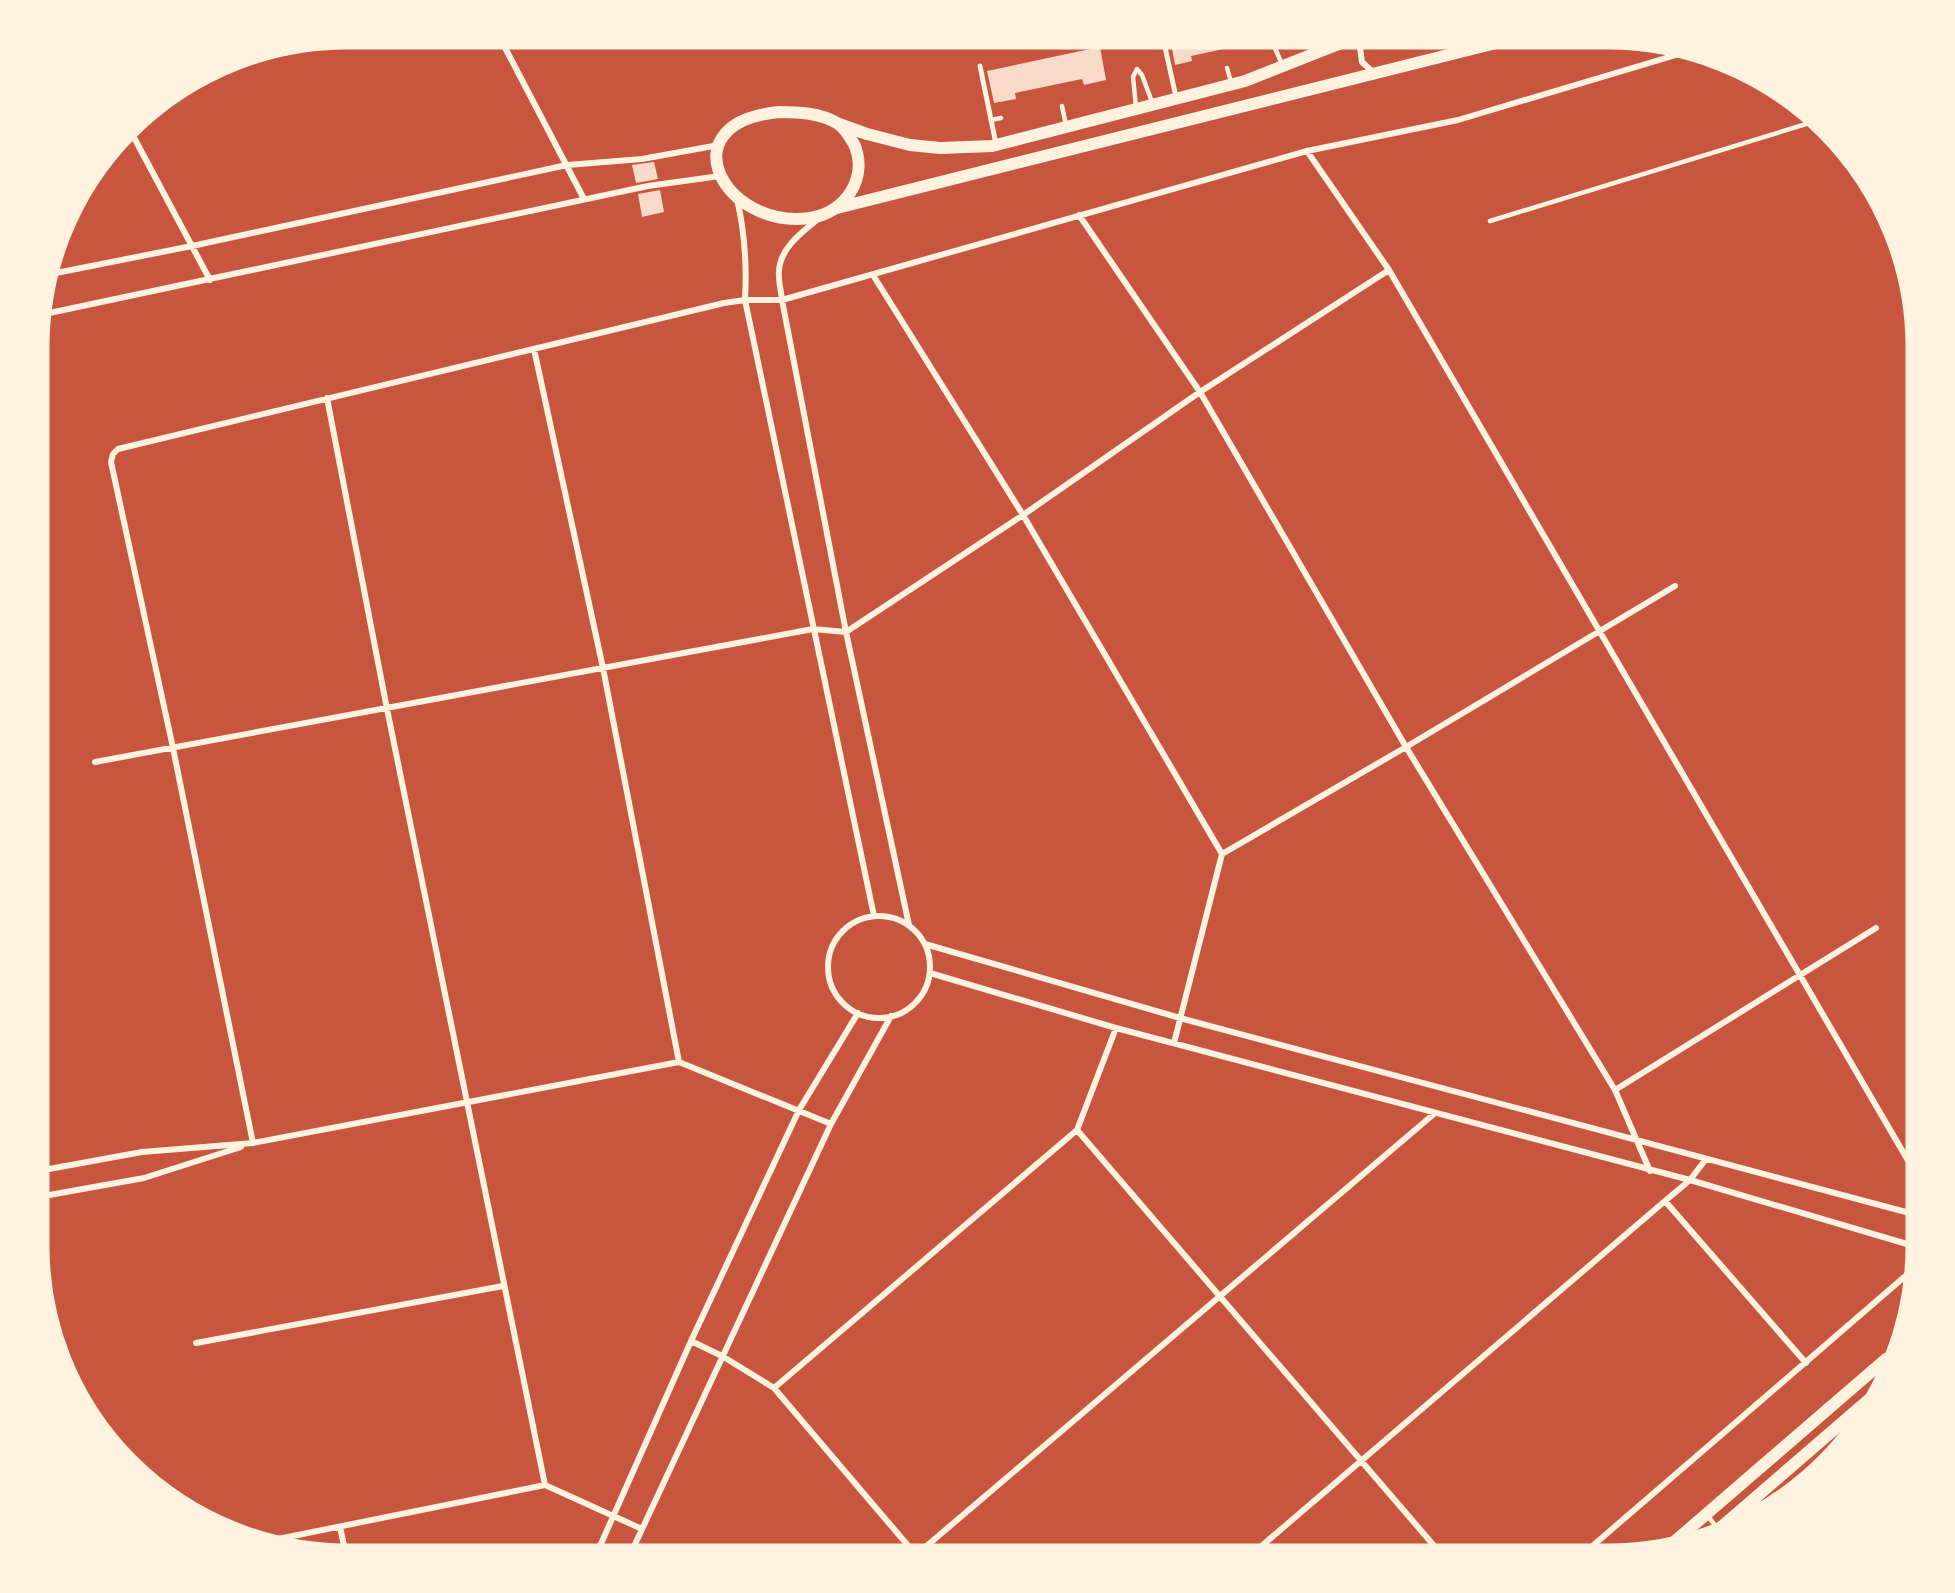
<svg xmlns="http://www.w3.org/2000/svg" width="1955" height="1593" font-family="Inter,sans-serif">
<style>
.building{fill:#f7dbc8}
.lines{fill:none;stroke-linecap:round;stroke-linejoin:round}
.service{stroke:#fff3e0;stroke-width:4.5}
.pedestrian{stroke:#fff3e0;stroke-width:5}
.minor{stroke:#fff3e0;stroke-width:6}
.secondary{stroke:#fff3e0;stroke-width:12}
.rim{fill:none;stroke:#fff3e0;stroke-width:3}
</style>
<rect width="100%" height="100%" fill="#c8553d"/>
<!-- building -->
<path class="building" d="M1170,38H1241L1242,45L1191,56L1192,61L1175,65Z
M1100,47L1106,80L1084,85L1082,79L1015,93L1016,99L994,103L987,71Z
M654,162L658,179L636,183L632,165Z
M660,190L664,212L642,217L638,194Z"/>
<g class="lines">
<!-- service -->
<path class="service" d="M1274,46L1282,64
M1227,68L1231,82
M1062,106L1066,125
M1136,107L1133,77L1137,69L1142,75L1152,102
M991,120L1001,118
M1490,221L1816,121
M1707,1515L1718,1529"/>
<!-- pedestrian -->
<path class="pedestrian" d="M1163,38L1176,97
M980,66L996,144"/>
<!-- minor -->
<path class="minor" d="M500,38L584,199
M966,38C976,47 990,40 1002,38
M1365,38L1360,48L1362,62L1374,73
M130,130L210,280
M1307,151L1389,270L1917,1176
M737,199C745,233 747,265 745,300L874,916
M1079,215L1200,392L1406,747L1615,1090L1650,1171
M818,219C802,232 780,248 779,271C778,280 781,290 782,300L846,632L909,925
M51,274L192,246L567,165L642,159L719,145
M873,275L1023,515L1222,854
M40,315L648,186L720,176
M534,349L603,668L679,1062
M327,398L387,709L545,1485
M95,762L813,629L846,632L1023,515L1200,392L1389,270
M828 967a51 51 0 1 1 102 0a51 51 0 1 1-102 0Z
M925,944L1180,1018L1917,1215
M930,973L1116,1028L1690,1180L1917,1247
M1174,1043L1222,854L1406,747L1675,586
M1615,1090L1876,928
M1077,1130L1442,1555
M253,1143L173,748L111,462L113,454L118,449L724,303L745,300H782L1307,151L1458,120L1686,52
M1706,1159L1690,1180L1665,1201L1806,1363
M38,1171L142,1152L253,1143L679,1062L831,1124
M38,1197L144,1178L241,1147
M691,1341L722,1356L774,1388L916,1555
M196,1343L503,1286
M774,1388L1077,1130L1116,1028
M340,1527L346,1555
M268,1541L545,1485L642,1529
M596,1555L691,1341L799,1110L858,1013
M630,1555L831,1124L891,1016
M916,1555L1435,1113
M1251,1555L1665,1201
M1582,1555L1917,1266"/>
<!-- secondary -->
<path class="secondary" d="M779,112C799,112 820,113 837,123C844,127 850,137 854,144C869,178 845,213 810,218C724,230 666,123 779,112Z
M839,124L867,134L910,145L940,148L992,146L1245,81L1354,38
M837,208L1516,38
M1712,1535L1880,1390
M1674,1542L1886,1359L1893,1356"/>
</g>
<!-- crop -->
<path d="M0 0H1955V1593H0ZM347 48H1608A299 299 0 0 1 1907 347V1246A299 299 0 0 1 1608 1545H347A299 299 0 0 1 48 1246V347A299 299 0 0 1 347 48Z" fill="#fff3e0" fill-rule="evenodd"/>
<path class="rim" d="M347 48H1608A299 299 0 0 1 1907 347V1246A299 299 0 0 1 1608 1545H347A299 299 0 0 1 48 1246V347A299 299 0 0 1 347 48Z"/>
</svg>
